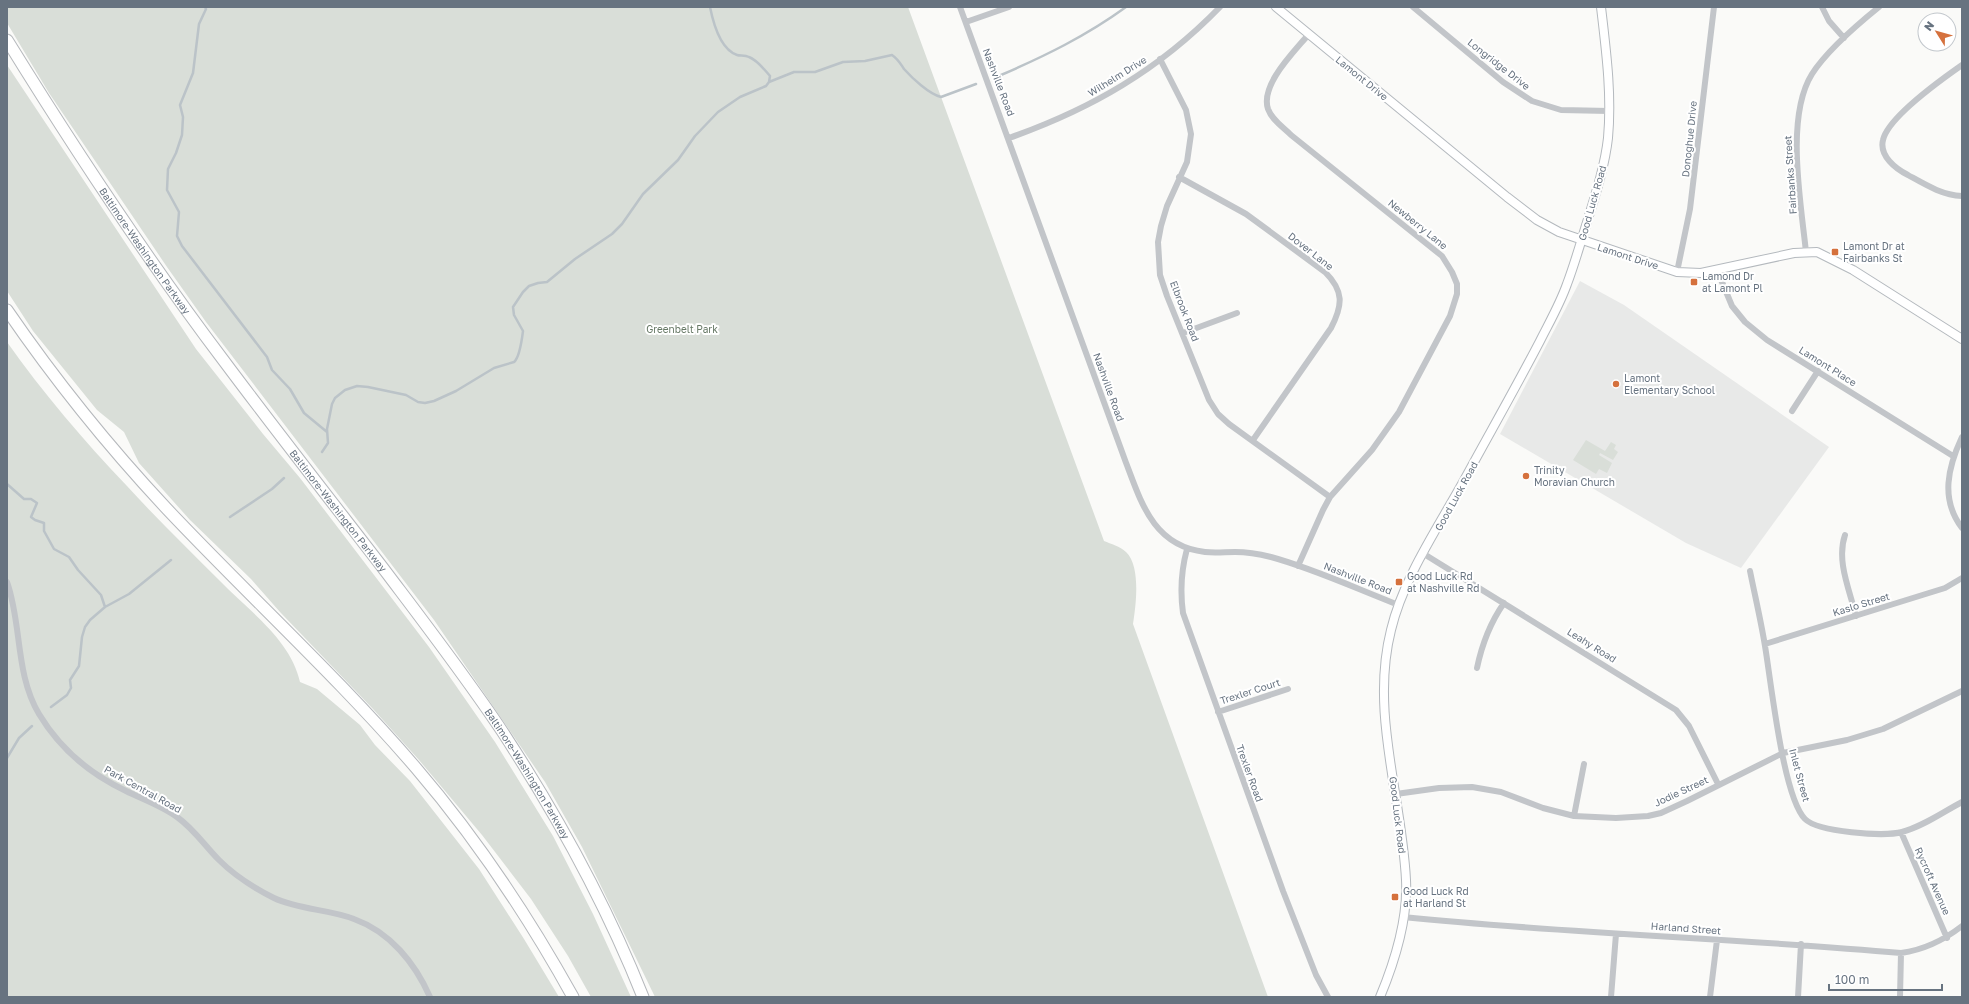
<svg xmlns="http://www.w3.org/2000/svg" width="1969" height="1004" font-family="'Golos Text',sans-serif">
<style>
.built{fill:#e8e9e8}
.green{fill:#d9ded8}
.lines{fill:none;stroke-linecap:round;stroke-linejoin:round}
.stream{stroke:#bbc3c8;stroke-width:2.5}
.secondary-casing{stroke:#b4b9be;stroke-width:10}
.highway-casing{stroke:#b5b8bc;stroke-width:13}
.street{stroke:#c2c5c9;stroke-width:6}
.secondary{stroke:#fff;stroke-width:8}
.highway{stroke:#fff;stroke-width:11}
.poi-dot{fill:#d5713d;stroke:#fff;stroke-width:1.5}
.labels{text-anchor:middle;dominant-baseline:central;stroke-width:4;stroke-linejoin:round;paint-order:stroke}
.street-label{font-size:10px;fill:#677380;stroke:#fff}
.poi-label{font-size:10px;fill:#677380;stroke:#fff;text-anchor:start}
.park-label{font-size:10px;fill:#677966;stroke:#fff}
</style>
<rect width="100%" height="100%" fill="#fafaf8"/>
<!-- built -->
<path class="built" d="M1580,281L1624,305L1829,447L1741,568L1686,543L1500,434Z"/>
<!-- green -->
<path class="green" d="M7,7H908L1104,541C1111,544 1120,546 1126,552C1141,566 1136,605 1133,624L1268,997H655L582,847L545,782L434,620L206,322L167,267L49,93L7,23Z
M7,65L196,349L263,434L300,478L429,647L495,742L553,836L593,914L631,997H591L568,956L531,899L482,835L419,760L373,709L280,612L251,579L190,520L139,463L124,432L97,410L33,331L7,291Z
M7,342C43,393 84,441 127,486C157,519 189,550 220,581C249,611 291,640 300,682L317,689L360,725L375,745L410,781L479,869L524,939L559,997H7Z
M1586,440L1605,451L1611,442L1616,445L1614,449L1618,452L1613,460L1600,453L1599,455L1612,463L1607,473L1599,469L1596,474L1573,460Z"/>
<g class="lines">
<!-- stream -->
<path class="stream" d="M205,7L206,9L199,24L193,73L180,105L183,117L182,135L176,153L168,169L167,190L179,212L177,236L182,246L267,357L272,370L290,389L304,413L327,432
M1001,75C1045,56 1086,36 1126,7
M769,82L794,72H815L843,62L865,61L892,55C898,59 900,63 904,69C912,78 929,94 941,97L976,84
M322,452L328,443L327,429L332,404L335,398L345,390L357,386L368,387L406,395L418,402L425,403L434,401L456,391L494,368L514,362C519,358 522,339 523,331L514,315L513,307L523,292L529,286L538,283L547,282L575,259L612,234L622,224L643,194L678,160L695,136L718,112L740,97L766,86L769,82L770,76C765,70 757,60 749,57C745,55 740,56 737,55C720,49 713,22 710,7
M7,484L24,499H31L37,503L31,517L35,520L44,523V531L54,549L69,557L78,570L101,595L105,607
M230,517L272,489L284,478
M51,707L67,695L71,688L70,680L79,666L82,637L85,627L90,620L105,607L129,594L171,560
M7,758L19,738L32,726"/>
<defs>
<path id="secondary" d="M1276,7L1507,197L1537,220L1559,232L1677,272L1701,273L1794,253L1817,252L1853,270L1962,339
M1380,997C1395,961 1408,919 1406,880C1402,797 1370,713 1391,630C1403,579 1437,529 1462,484C1488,436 1515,389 1540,341C1549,323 1560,304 1567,284C1575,263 1581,241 1588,219C1596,193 1605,165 1608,138C1612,94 1606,50 1601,7"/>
<g id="highway">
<path id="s1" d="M7,40C75,150 146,258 224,361C277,432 332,502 386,572C426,625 466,677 502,731C557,815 606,904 643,997"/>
<path d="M7,310C55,380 109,447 167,509C249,596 338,677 416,768C476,838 528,916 573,997"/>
</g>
</defs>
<!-- secondary casing -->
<use href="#secondary" class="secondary-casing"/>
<!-- highway casing -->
<use href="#highway" class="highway-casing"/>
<!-- street -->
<path class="street" d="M960,7L1125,460C1141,502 1153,546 1205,552C1215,553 1225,552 1235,552C1247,552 1259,554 1271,557C1315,569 1357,589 1399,605
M1413,7L1503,82L1532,101L1561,110L1609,111
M1822,7L1829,21L1844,38
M966,22L1009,7
M1160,59L1186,110L1191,134L1187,162L1167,206L1161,226L1158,242L1160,275L1167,296L1209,400L1218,414L1229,424L1330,497
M1962,65C1942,79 1888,117 1883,140C1879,156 1896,169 1908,175C1926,185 1942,195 1962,196
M1009,138C1091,109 1159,70 1220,7
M1179,177L1246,214L1325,272C1344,291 1343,305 1331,328L1253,440
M1806,252C1801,203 1785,117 1812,74C1826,52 1858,24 1879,7
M1717,270L1732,306L1745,322L1767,340L1953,456
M1677,272L1690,209L1714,7
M1183,333L1237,313
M1792,411L1818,371
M1962,437C1948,467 1940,499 1962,528
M1845,535C1836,561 1850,591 1856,616
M1187,549C1181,571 1180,591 1183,613L1283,891L1316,975L1328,997
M1424,554L1676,710L1689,726L1718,784
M1298,566L1323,510L1330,497L1372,450L1399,412L1450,316L1457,294V284L1452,272L1442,256L1291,135C1283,127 1272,120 1268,109C1260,85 1294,52 1308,35
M1750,571C1755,596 1761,621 1765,646C1771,681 1783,797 1805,819C1818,832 1884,837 1902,832C1924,826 1943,812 1962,802
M7,582C22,624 15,674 39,714C60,749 90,774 126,791C142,799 162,806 177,817C194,829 205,846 219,860C235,876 254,888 274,898C299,910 329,909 354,919C390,932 415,963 430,997
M1765,644L1916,597L1945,588L1962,578
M1477,668C1482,644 1490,623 1504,603
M1218,712L1288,689
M1396,794L1439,788L1472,787L1501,792L1543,808L1574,816L1616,818L1648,816L1661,813L1687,801L1783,753L1847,740L1883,729L1962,691
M1574,816L1584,764
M1901,832L1947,938
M1403,917C1569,934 1735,938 1901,953C1923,950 1944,940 1962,926
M1611,997L1616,934
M1710,997L1717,940
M1798,997L1801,944
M1900,997L1901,953"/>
<!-- secondary -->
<use href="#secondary" class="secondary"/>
<!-- highway -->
<use href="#highway" class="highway"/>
</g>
<!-- markers -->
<g class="poi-dot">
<rect x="1831" y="248" width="8" height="8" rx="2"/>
<rect x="1690" y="278" width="8" height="8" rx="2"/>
<circle cx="1616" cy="384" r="4"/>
<circle cx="1526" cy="476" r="4"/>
<rect x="1395" y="578" width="8" height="8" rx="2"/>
<rect x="1391" y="893" width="8" height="8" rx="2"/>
</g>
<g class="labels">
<!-- street labels -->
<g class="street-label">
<text transform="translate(1499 64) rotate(38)">Longridge Drive</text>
<text transform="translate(1117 76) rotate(-32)">Wilhelm Drive</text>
<text transform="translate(1362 78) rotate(39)">Lamont Drive</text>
<text transform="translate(999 82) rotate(69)">Nashville Road</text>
<text transform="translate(1689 139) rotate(-84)">Donoghue Drive</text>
<text transform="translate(1790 175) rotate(-94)">Fairbanks Street</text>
<text transform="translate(1592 203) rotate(-74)">Good Luck Road</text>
<text transform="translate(1418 224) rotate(39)">Newberry Lane</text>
<text stroke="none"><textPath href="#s1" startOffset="252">Baltimore-Washington Parkway</textPath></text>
<text transform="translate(1311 251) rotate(38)">Dover Lane</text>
<text transform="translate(1628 256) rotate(18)">Lamont Drive</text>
<text transform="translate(1185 311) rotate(69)">Elbrook Road</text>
<text transform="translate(1828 366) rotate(32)">Lamont Place</text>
<text transform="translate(1109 387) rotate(70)">Nashville Road</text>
<text transform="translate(1456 496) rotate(-61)">Good Luck Road</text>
<text stroke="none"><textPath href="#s1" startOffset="576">Baltimore-Washington Parkway</textPath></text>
<text transform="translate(1358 578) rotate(21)">Nashville Road</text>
<text transform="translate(1861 604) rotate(-17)">Kaslo Street</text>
<text transform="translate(1592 645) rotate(32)">Leahy Road</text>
<text transform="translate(1250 691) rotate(-18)">Trexler Court</text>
<text transform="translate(1250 773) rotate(70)">Trexler Road</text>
<text stroke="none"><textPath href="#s1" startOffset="900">Baltimore-Washington Parkway</textPath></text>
<text transform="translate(1800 775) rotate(75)">Inlet Street</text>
<text transform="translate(143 789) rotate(29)">Park Central Road</text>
<text transform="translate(1681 791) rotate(-25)">Jodie Street</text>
<text transform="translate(1398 815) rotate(83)">Good Luck Road</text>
<text transform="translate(1933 881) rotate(66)">Rycroft Avenue</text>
<text transform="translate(1686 928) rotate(4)">Harland Street</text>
</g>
<!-- poi labels -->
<g class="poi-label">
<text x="1843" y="246">Lamont Dr at<tspan x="1843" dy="12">Fairbanks St</tspan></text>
<text x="1702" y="276">Lamond Dr<tspan x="1702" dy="12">at Lamont Pl</tspan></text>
<text x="1624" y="378">Lamont<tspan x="1624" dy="12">Elementary School</tspan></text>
<text x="1534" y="470">Trinity<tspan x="1534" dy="12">Moravian Church</tspan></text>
<text x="1407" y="576">Good Luck Rd<tspan x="1407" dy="12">at Nashville Rd</tspan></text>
<text x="1403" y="891">Good Luck Rd<tspan x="1403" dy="12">at Harland St</tspan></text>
</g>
<!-- park labels -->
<g class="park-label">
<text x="682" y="329">Greenbelt Park</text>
</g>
</g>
<!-- border -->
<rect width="1969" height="1004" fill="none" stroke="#677380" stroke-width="16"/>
<!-- north arrow -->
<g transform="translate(1937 32) rotate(307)"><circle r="19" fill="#ffffff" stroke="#c2c7cc"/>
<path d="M0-3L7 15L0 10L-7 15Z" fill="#d5713d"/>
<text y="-6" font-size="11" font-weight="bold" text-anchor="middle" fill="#677380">N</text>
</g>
<!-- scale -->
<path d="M1829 984v6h113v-6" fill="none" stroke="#677380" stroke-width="2"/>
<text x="1835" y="984" font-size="12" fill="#677380" stroke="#ffffff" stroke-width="3" paint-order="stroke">100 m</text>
</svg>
